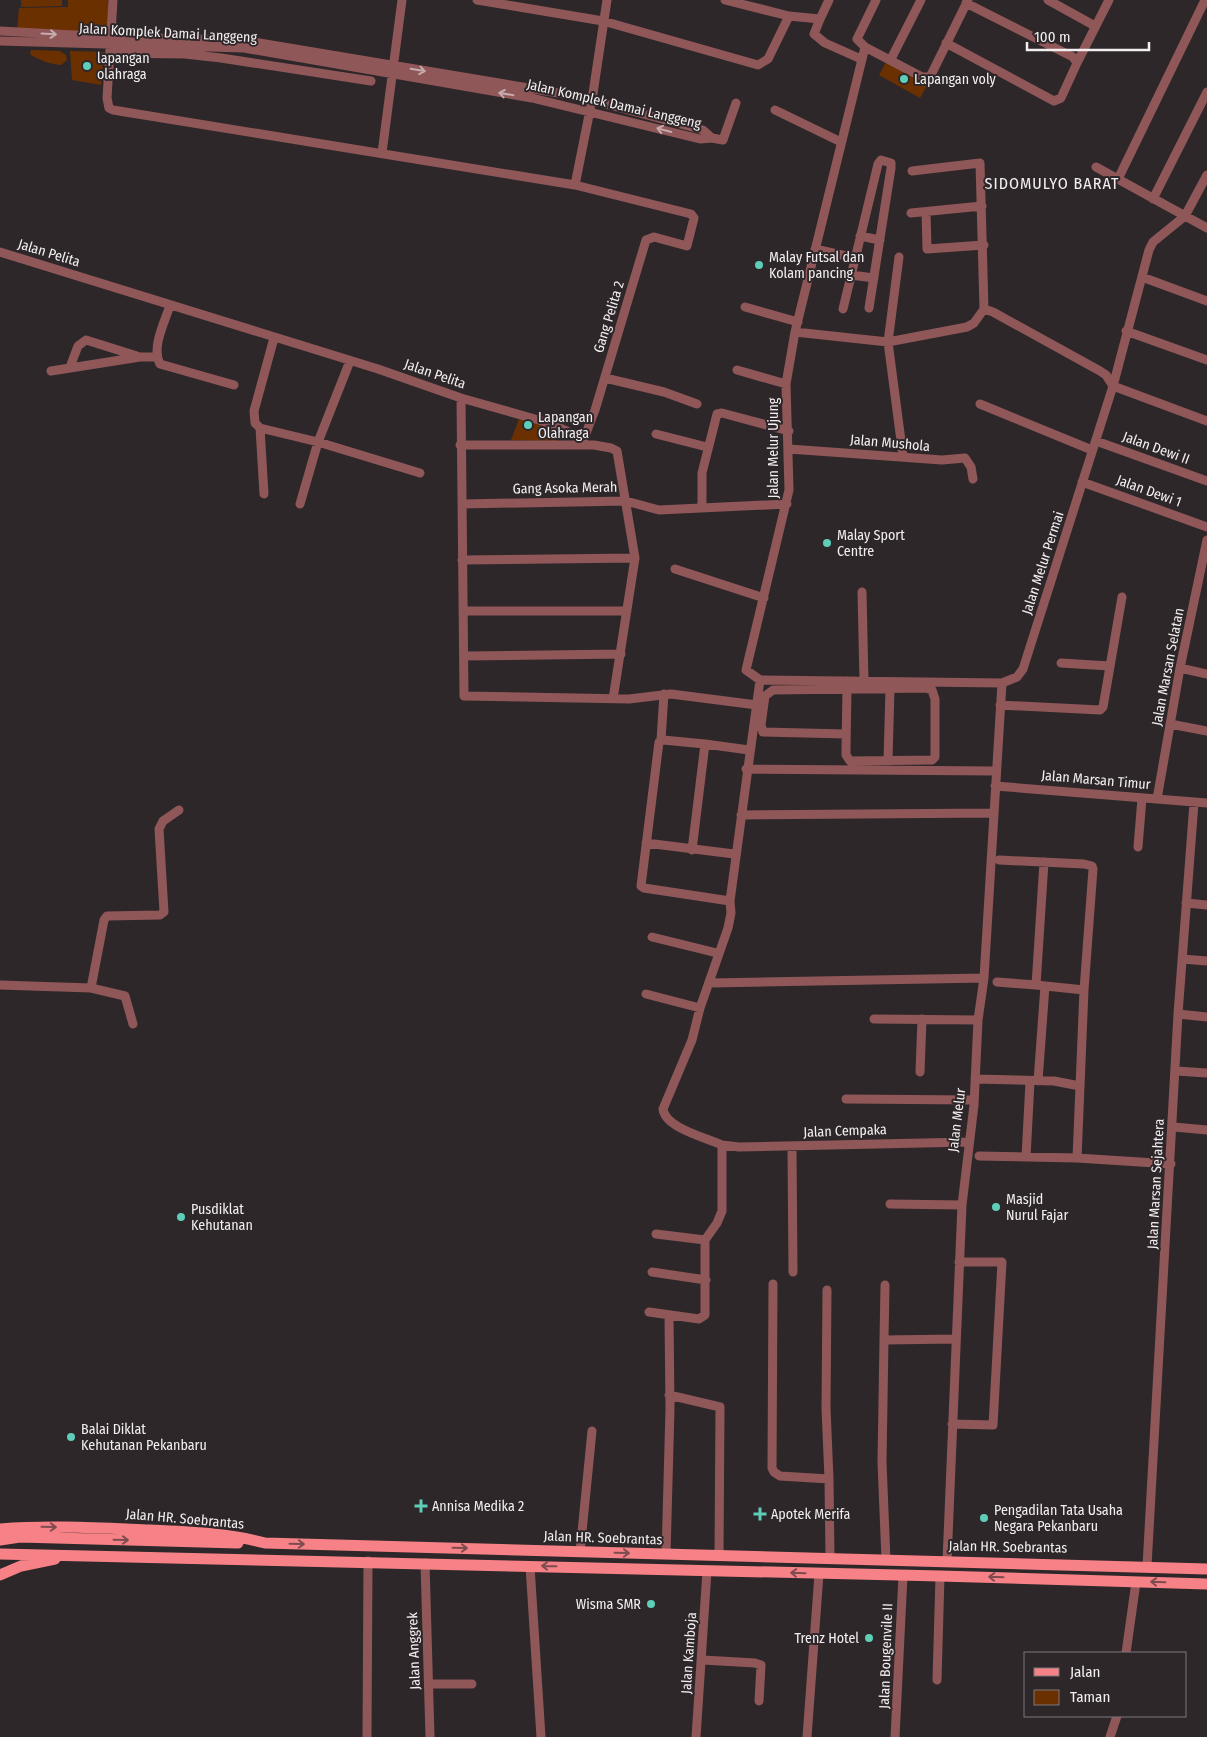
<svg xmlns="http://www.w3.org/2000/svg" width="1207" height="1737" font-family="'Fira Sans Condensed',sans-serif">
<style>
.green{fill:#6b3000}
.lines{fill:none;stroke-linecap:round;stroke-linejoin:round}
.minor{stroke:#905759;stroke-width:9}
.major{stroke:#f68287;stroke-width:11}
.oneway{stroke:#c6abad}
.oneway2{stroke:#7e4b4f}
.poi-dot{fill:#5eceb8;stroke:#2e272a;stroke-width:2}
.labels{text-anchor:middle;dominant-baseline:central;stroke-width:4;stroke-linejoin:round;paint-order:stroke}
.street-label{font-size:14px;fill:#f3eff1;stroke:#2e272a}
.poi-label{font-size:14px;fill:#f3eff1;stroke:#2e272a;text-anchor:start}
.quarter-label{font-size:16px;letter-spacing:1px;fill:#f3eff1;stroke:#2e272a}
</style>
<rect width="100%" height="100%" fill="#2e272a"/>
<!-- green -->
<path class="green" d="M21,0H62V6L21,7Z
M68,0H108L109,32L17,31L19,8L68,7Z
M31,50L60,51L66,55L67,60L61,65C51,64 37,60 30,54Z
M70,51L104,52L101,85L72,80Z
M887,60L928,84L920,98L879,75Z
M519,419L560,431L556,441L511,440Z"/>
<g class="lines">
<!-- minor -->
<path class="minor" d="M113,0L107,98L109,108L113,110L575,185L691,214L694,218L687,246L654,237L646,240L595,410L583,441
M477,0L603,21L758,65L768,59L789,16
M725,0L789,16L820,19L814,34L825,43L861,59
M876,0L857,39L865,47L795,332L786,384L789,490L746,670L760,680L1002,683L1017,677L1023,669L1113,386L1149,250L1153,242L1185,216L1207,175
M1048,0L1095,26
M966,3L1073,57L1077,63L1109,0
M820,19L829,0
M0,31L111,37L242,40L576,96L703,130L712,138
M0,41L244,48L532,98L700,139L712,138L723,140L736,103
M946,43L1054,101L1061,98L1077,63
M865,47L922,77H928L931,75L968,0
M110,53L185,54L221,58L371,81
M891,59L921,0
M775,110L841,142
M382,153L402,0
M1096,167L1207,228
M912,171L980,163L984,309
M1118,179L1205,0
M575,185L592,100L607,0
M1153,199L1207,92
M926,212L927,249L984,245
M911,213L982,206
M860,236L880,240
M815,249L855,258
M0,252L378,369L461,398L549,423L576,435L585,445
M899,257L888,342L903,456
M851,275L874,278
M1142,277L1207,301
M170,305C165,322 151,347 160,364L234,385
M745,307L798,322
M843,309L878,164L881,160L891,163V168L869,308
M1126,331L1207,360
M795,332L888,342L967,327L974,323L984,309L993,312L1100,371L1106,375L1113,386
M70,367L78,346L86,340L137,356
M737,370L786,384
M51,371L140,357H156
M605,378L664,392L697,404
M1113,386L1207,421
M461,398L464,696L629,699L671,694L757,705
M980,404L1092,450
M260,428L318,442L420,473
M656,434L707,447
M1096,441L1207,481
M460,445H594L611,448L617,451L635,558L613,699
M789,449L942,460L965,458L971,467L973,479
M1082,482L1207,527
M264,494L260,428L255,423L254,411L274,338
M300,504L318,442L350,361
M462,504L626,501L659,510L787,504
M702,508V473L717,414L722,413L789,431
M462,560L635,558
M675,569L764,598
M862,592L864,681
M464,611H627
M464,656L621,654
M1061,663L1110,666
M1180,668L1207,674
M1000,705L1100,710L1103,707L1122,597
M1170,724L1207,731
M846,734L763,732L761,725L765,696L773,690L926,688L932,690L935,699V757L932,760L850,761L846,755C846,730 847,706 847,681
M661,740L664,694
M705,744L663,740L659,742L641,886L644,888L730,901L760,680
M888,761L890,688
M746,769L995,771
M995,786L1207,803
M1157,799L1180,668L1207,540
M741,815L994,813
M646,843L734,854
M1138,847L1142,798
M692,850L705,744L749,750
M999,860L1084,864L1092,866L1093,869L1084,990L1077,1158
M1044,862L1036,985L1084,990
M1186,903L1207,905
M652,937L717,953
M1182,959L1207,961
M997,982L1036,985
M709,983L984,978
M0,985L91,988L104,920L107,916L160,915L164,912L159,829L163,821L179,810
M91,988L125,996L133,1024
M646,994L700,1008
M1178,1014L1207,1017
M874,1019L978,1020
M1176,1071L1207,1073
M920,1072L922,1019
M975,1079L1054,1081L1080,1086
M1038,1081L1045,986
M846,1099L974,1100
M1174,1127L1207,1130
M722,1145L739,1147L969,1142
M792,1146L793,1272
M979,1156L1077,1158L1171,1164
M1026,1157L1030,1082
M890,1204L962,1205
M656,1234L705,1240
M652,1272L706,1280
M773,1284L772,1468L774,1472L780,1476L829,1479
M827,1290L826,1408L829,1479L830,1559
M649,1312L699,1319L705,1315V1240L717,1223L722,1211V1145C707,1138 665,1128 663,1109L692,1040L700,1008L728,928L731,913L730,901
M884,1340L885,1285
M669,1395L720,1407L719,1556
M952,1424L993,1425L1002,1262H959
M580,1552L592,1431
M666,1554L670,1409L669,1315
M886,1560L882,1462L884,1340L955,1339
M947,1561L962,1205L974,1105L978,1020L984,978L1002,683
M425,1563L430,1737
M530,1566L541,1737
M1147,1566L1178,1014L1194,803
M1126,1653L1136,1582
M703,1660L755,1663L761,1665L759,1701
M937,1680L940,1576
M429,1684H472
M367,1737L368,1561
M696,1737L707,1571
M807,1737L819,1574
M895,1737L903,1576
M1110,1737L1117,1716"/>
<!-- major -->
<path class="major" d="M0,1529C50,1525 100,1528 150,1530C189,1532 227,1533 265,1543L1207,1569
M0,1540L20,1537L238,1543
M0,1554L940,1576L1207,1584
M0,1575L21,1566L55,1559"/>
</g>
<!-- one-way arrows -->
<defs><path id="oneway-shaft" d="M-6 0H5M1.5-3L5.5 0L1.5 3" fill="none" stroke-width="1.6" stroke-linecap="round" stroke-linejoin="round" transform="scale(1.25)"/></defs>
<g class="oneway">
<use href="#oneway-shaft" transform="translate(49 34) rotate(3)"/>
<use href="#oneway-shaft" transform="translate(418 70) rotate(10)"/>
<use href="#oneway-shaft" transform="translate(506 94) rotate(-171)"/>
<use href="#oneway-shaft" transform="translate(664 130) rotate(-165)"/>
</g>
<g class="oneway2">
<use href="#oneway-shaft" transform="translate(49 1527) rotate(1)"/>
<use href="#oneway-shaft" transform="translate(121 1540) rotate(1)"/>
<use href="#oneway-shaft" transform="translate(297 1544) rotate(1)"/>
<use href="#oneway-shaft" transform="translate(460 1548) rotate(1)"/>
<use href="#oneway-shaft" transform="translate(622 1553) rotate(1)"/>
<use href="#oneway-shaft" transform="translate(549 1566) rotate(-179)"/>
<use href="#oneway-shaft" transform="translate(798 1573) rotate(-178)"/>
<use href="#oneway-shaft" transform="translate(996 1577) rotate(-178)"/>
<use href="#oneway-shaft" transform="translate(1158 1582) rotate(-178)"/>
</g>
<!-- markers -->
<g class="poi-dot">
<circle cx="87" cy="66" r="5"/>
<circle cx="904" cy="79" r="5"/>
<circle cx="759" cy="265" r="5"/>
<circle cx="528" cy="425" r="5"/>
<circle cx="827" cy="543" r="5"/>
<circle cx="996" cy="1207" r="5"/>
<circle cx="181" cy="1217" r="5"/>
<circle cx="71" cy="1437" r="5"/>
<path d="M418.5 1498.5h5v5h5v5h-5v5h-5v-5h-5v-5h5z"/>
<path d="M757.5 1506.5h5v5h5v5h-5v5h-5v-5h-5v-5h5z"/>
<circle cx="984" cy="1518" r="5"/>
<circle cx="651" cy="1604" r="5"/>
<circle cx="869" cy="1638" r="5"/>
</g>
<g class="labels">
<!-- street labels -->
<g class="street-label">
<text transform="translate(168 33) rotate(3)">Jalan Komplek Damai Langgeng</text>
<text transform="translate(614 104) rotate(13)">Jalan Komplek Damai Langgeng</text>
<text transform="translate(49 253) rotate(17)">Jalan Pelita</text>
<text transform="translate(609 317) rotate(-73)">Gang Pelita 2</text>
<text transform="translate(435 374) rotate(19)">Jalan Pelita</text>
<text transform="translate(890 443) rotate(5)">Jalan Mushola</text>
<text transform="translate(773 448) rotate(-90)">Jalan Melur Ujung</text>
<text transform="translate(1156 448) rotate(20)">Jalan Dewi II</text>
<text transform="translate(565 488) rotate(-1)">Gang Asoka Merah</text>
<text transform="translate(1149 491) rotate(20)">Jalan Dewi 1</text>
<text transform="translate(1043 563) rotate(-72)">Jalan Melur Permai</text>
<text transform="translate(1168 667) rotate(-79)">Jalan Marsan Selatan</text>
<text transform="translate(1096 780) rotate(5)">Jalan Marsan Timur</text>
<text transform="translate(957 1120) rotate(-83)">Jalan Melur</text>
<text transform="translate(845 1131) rotate(-2)">Jalan Cempaka</text>
<text transform="translate(1156 1184) rotate(-87)">Jalan Marsan Sejahtera</text>
<text transform="translate(185 1519) rotate(5)">Jalan HR. Soebrantas</text>
<text transform="translate(603 1538) rotate(2)">Jalan HR. Soebrantas</text>
<text transform="translate(1008 1547) rotate(1)">Jalan HR. Soebrantas</text>
<text transform="translate(414 1651) rotate(-92)">Jalan Anggrek</text>
<text transform="translate(689 1653) rotate(-86)">Jalan Kamboja</text>
<text transform="translate(886 1656) rotate(-88)">Jalan Bougenvile II</text>
</g>
<!-- poi labels -->
<g class="poi-label">
<text x="97" y="58">lapangan<tspan x="97" dy="16">olahraga</tspan></text>
<text x="914" y="79">Lapangan voly</text>
<text x="769" y="257">Malay Futsal dan<tspan x="769" dy="16">Kolam pancing</tspan></text>
<text x="538" y="417">Lapangan<tspan x="538" dy="16">Olahraga</tspan></text>
<text x="837" y="535">Malay Sport<tspan x="837" dy="16">Centre</tspan></text>
<text x="1006" y="1199">Masjid<tspan x="1006" dy="16">Nurul Fajar</tspan></text>
<text x="191" y="1209">Pusdiklat<tspan x="191" dy="16">Kehutanan</tspan></text>
<text x="81" y="1429">Balai Diklat<tspan x="81" dy="16">Kehutanan Pekanbaru</tspan></text>
<text x="432" y="1506">Annisa Medika 2</text>
<text x="994" y="1510">Pengadilan Tata Usaha<tspan x="994" dy="16">Negara Pekanbaru</tspan></text>
<text x="771" y="1514">Apotek Merifa</text>
<text x="641" y="1604" text-anchor="end">Wisma SMR</text>
<text x="859" y="1638" text-anchor="end">Trenz Hotel</text>
</g>
<!-- quarter labels -->
<g class="quarter-label">
<text x="1052" y="183">SIDOMULYO BARAT</text>
</g>
</g>
<!-- legend -->
<rect x="1024" y="1652" width="162" height="65" fill="#2e272a" stroke="#7d777a"/>
<rect x="1034" y="1668" width="25" height="8" fill="#f68287" stroke="#7d777a"/>
<text x="1070" y="1677" font-size="15" fill="#f3eff1">Jalan</text>
<rect x="1034" y="1690" width="25" height="15" fill="#6b3000" stroke="#7d777a"/>
<text x="1070" y="1702" font-size="15" fill="#f3eff1">Taman</text>
<!-- scale -->
<path d="M1027 42v8h122v-8" fill="none" stroke="#f3eff1" stroke-width="2.5"/>
<text x="1034" y="42" font-size="15" fill="#f3eff1" stroke="#2e272a" stroke-width="4" paint-order="stroke">100 m</text>
</svg>
